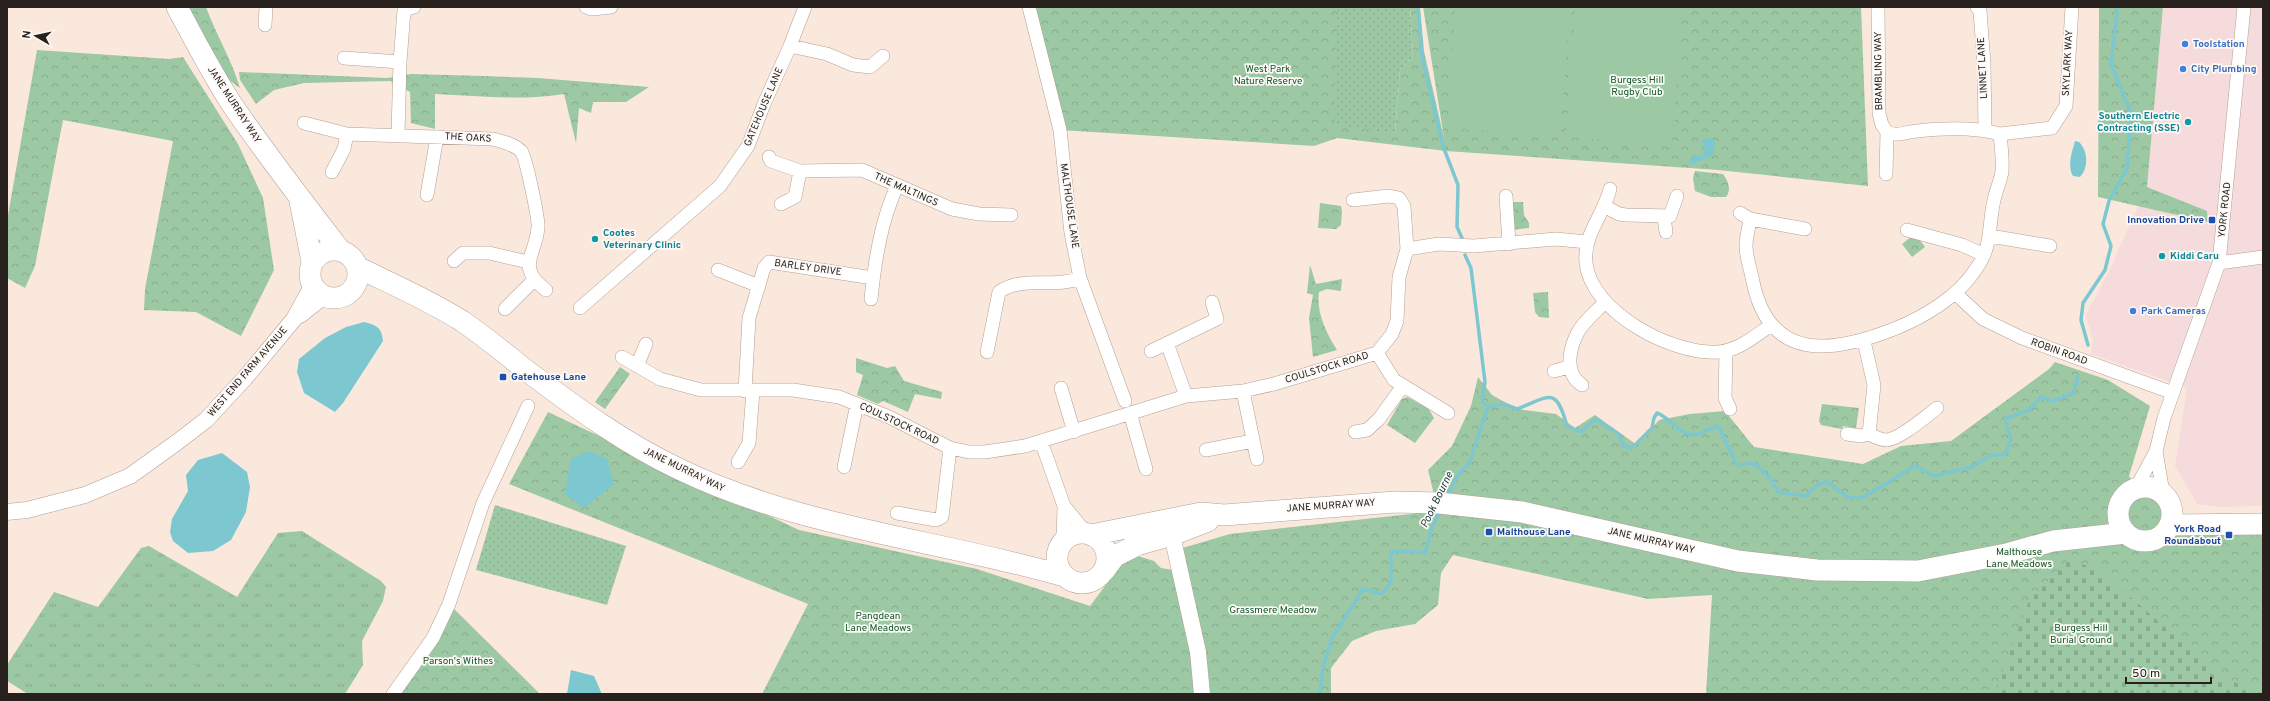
<svg xmlns="http://www.w3.org/2000/svg" width="2270" height="701" font-family="Overpass,sans-serif">
<style>
.commercial{fill:#f6dbdc}
.grass{fill:url(#grass-tufts)}
.forest{fill:url(#forest-crowns)}
.cemetery{fill:url(#cemetery-stones)}
.garden{fill:url(#garden-dots)}
.pitch{fill:#9dc8a4}
.water{fill:#7dc7d0}
.lines{fill:none;stroke-linecap:round;stroke-linejoin:round}
.stream{stroke:#7dc7d0;stroke-width:3.5}
.minor-casing{stroke:#b2a095;stroke-width:14}
.tertiary-casing{stroke:#b2a095;stroke-width:17}
.primary-casing{stroke:#b2a095;stroke-width:22}
.minor{stroke:#fff;stroke-width:13}
.tertiary{stroke:#fff;stroke-width:16}
.primary{stroke:#fff;stroke-width:21}
.shop-dot{fill:#3f7fe0;stroke:#fdf9f6;stroke-width:1.5}
.culture-dot{fill:#0f9aa8;stroke:#fdf9f6;stroke-width:1.5}
.transit-dot{fill:#1a4fb4;stroke:#fdf9f6;stroke-width:1.5}
.labels{text-anchor:middle;dominant-baseline:central;stroke-width:3.5;stroke-linejoin:round;paint-order:stroke}
.shop-label{font-size:10px;font-weight:bold;fill:#366cbe;stroke:#fdf9f6;text-anchor:start}
.street-label{font-size:10px;fill:#27201c;stroke:#fdf9f6}
.park-label{font-size:10px;fill:#0e5828;stroke:#fdf9f6}
.culture-label{font-size:10px;font-weight:bold;fill:#0d838f;stroke:#fdf9f6;text-anchor:start}
.transit-label{font-size:10px;font-weight:bold;fill:#164399;stroke:#fdf9f6;text-anchor:end}
.water-label{font-size:11px;font-style:italic;fill:#183c40;stroke:#fdf9f6}
</style>
<defs>
<pattern id="grass-tufts" width="24" height="20" patternUnits="userSpaceOnUse"><rect width="24" height="20" fill="#9dc8a4"/><path d="M3 7l-1-3M5 7V3M7 7l1-3M15 17l-1-3M17 17v-4M19 17l1-3" fill="none" stroke="#87ac8d"/></pattern>
<pattern id="forest-crowns" width="20" height="18" patternUnits="userSpaceOnUse"><rect width="20" height="18" fill="#9dc8a4"/><path d="M2 6a3 3 0 1 1 6 0M12 15a3 3 0 1 1 6 0" fill="none" stroke="#87ac8d"/></pattern>
<pattern id="cemetery-stones" width="16" height="16" patternUnits="userSpaceOnUse"><rect width="16" height="16" fill="#9dc8a4"/><path d="M2 7V4a2 2 0 0 1 4 0v3zM10 15v-3a2 2 0 0 1 4 0v3z" fill="#87ac8d"/></pattern>
<pattern id="garden-dots" width="8" height="8" patternUnits="userSpaceOnUse"><rect width="8" height="8" fill="#9dc8a4"/><path d="M2 2h.1M6 6h.1" fill="none" stroke="#87ac8d" stroke-width="1.8" stroke-linecap="round"/></pattern>
</defs>
<rect width="100%" height="100%" fill="#fbe8dc"/>
<!-- commercial -->
<path class="commercial" d="M2163,7H2263V506L2218,507L2197,504L2175,466L2187,388L2091,354L2093,341L2086,315L2109,271L2147,187Z"/>
<!-- grass -->
<path class="grass" d="M302,531L381,581L386,587L383,601L362,641L363,665L345,694H28L7,681V665L54,592L98,607L141,548L149,546L237,597L278,533Z"/>
<!-- forest -->
<path class="forest" d="M188,7H206C216,35 232,60 240,88L218,72Z
M1033,7H1338L1395,134L1400,70L1413,57L1410,7H1420L1424,51L1444,138L1423,7H1861L1868,186L1718,170L1446,151L1337,138L1314,146L1060,130Z
M2099,7H2163L2147,187L2207,211L2208,222L2098,197Z
M37,50L169,59L183,57L238,144L263,198L274,270L241,336L196,312L144,310L145,289L173,141L63,120L35,266L25,288L7,278V221Z
M239,72L387,78L411,74L484,76L538,78L649,87L626,102H593L591,113L579,108L576,143L564,94C522,101 478,96 435,94V129L411,123L410,92L390,81L304,83L274,90L256,104L240,80Z
M1695,171L1723,174C1728,181 1732,189 1726,197H1711L1695,191L1693,178Z
M1509,202H1523L1524,215L1529,223V228L1512,230Z
M1320,203L1341,206L1342,212L1341,225L1336,229L1318,228Z
M1915,234L1925,247L1912,257L1902,244Z
M1310,265L1316,284L1342,279L1341,291L1327,289L1319,292C1316,313 1327,334 1337,350L1313,357L1309,318L1313,295L1307,293Z
M1548,292L1549,318L1539,317L1535,312L1533,293Z
M856,358L887,368L895,366L904,381L942,392L941,399L915,394L908,412L883,401L878,404L857,395L863,375L856,372Z
M2055,362L2108,380L2150,406L2129,476L2136,488L2170,503L2207,534L2263,535V694H1706L1712,595L1648,599L1453,555L1441,573L1438,605L1415,624L1376,631L1352,641L1331,668V694H1208L1179,549L1230,534L1438,511L1428,470L1452,446L1471,406L1478,377L1492,395L1517,409L1556,414L1575,428L1595,415L1637,445L1659,420L1690,414L1725,411L1754,447L1863,464L1901,446L1951,441L2049,369Z
M620,367L630,374L605,409L595,402Z
M1407,397L1428,408L1434,418L1415,443L1387,425L1402,399Z
M1822,404L1859,408L1856,428L1843,426L1842,429L1821,425L1819,421Z
M548,412L799,530L977,569L1090,606L1123,562L1138,556L1154,561L1161,568L1173,570L1196,674V694H762L808,604L509,484Z
M449,604L540,694H393Z"/>
<!-- cemetery -->
<path class="cemetery" d="M2067,561L2097,568L2223,677L2263,694H1994L2029,601Z"/>
<!-- garden -->
<path class="garden" d="M1338,7H1410L1413,57L1400,70L1395,134L1334,124Z
M495,505L626,546L607,605L476,570Z"/>
<!-- pitch -->
<path class="pitch" d="M1455,7H1570L1560,137L1448,128Z
M1575,7H1682L1672,147L1566,137Z
M153,638L197,667L193,673L150,644Z"/>
<!-- water -->
<path class="water" d="M1706,138L1715,139L1713,155L1693,164L1688,162L1695,155L1702,156L1705,149L1701,142Z
M2075,141L2079,142C2088,151 2089,167 2080,177L2073,176C2067,166 2072,152 2075,141Z
M364,322C376,325 382,327 383,341L343,403L335,412L304,393L297,372L299,359L325,338L346,327Z
M588,451L607,459L614,484L584,508L565,494L571,459Z
M222,453L247,472L250,487L246,512L231,540L213,551L188,553L173,541L170,532L172,519L188,491L186,475L198,460Z
M571,670L594,676L602,694H567Z"/>
<g class="lines">
<!-- stream -->
<path class="stream" d="M1418,7L1422,57L1443,146L1458,185L1457,227L1462,238
M1465,255L1471,268L1485,382L1482,401L1488,407
M2088,345L2081,320L2083,303L2105,270L2111,246L2103,224L2109,201L2127,168L2131,114L2111,64L2117,14L2116,7
M1488,407L1504,404L1517,409C1550,396 1556,386 1567,426L1581,432L1595,419L1620,435L1623,446L1632,448L1652,428L1654,418L1657,413C1668,416 1675,431 1689,434C1701,437 1707,427 1719,427L1737,465L1754,463L1771,479L1778,492L1807,496L1818,484L1827,482L1849,498H1862L1915,466L1934,476L1972,467L1991,455H2005L2011,439L2005,419L2029,410L2041,397L2053,401L2074,393L2078,376
M1446,498L1457,476L1470,462L1488,407
M1320,694L1323,667L1331,640L1363,589L1382,594L1391,582V552L1403,551L1425,553L1432,527L1440,510"/>
<defs>
<path id="minor" d="M586,7L592,9L611,7
M1029,7L1060,130L1071,233L1080,278L1125,401
M1878,7L1879,113L1882,125L1887,132C1898,137 1905,132 1917,131C1944,128 1974,127 2000,134
M1977,7L1980,11L1984,64L1985,130
M265,25L266,7
M790,46L827,54L853,65L870,67L883,56
M344,58L400,62
M304,123L347,134L493,139C503,142 514,144 521,151C526,157 539,220 538,228C535,257 516,267 546,290
M398,134L400,62L404,10L414,7
M769,157L771,161L800,171L862,170L952,209L979,214L1011,215
M332,172L344,149L347,134
M1886,174L1887,132
M1610,189C1604,215 1583,234 1586,263C1591,312 1672,355 1718,352C1738,351 1755,336 1771,325
M427,195L437,137
M1506,196L1509,244
M781,204L795,197L800,171
M1604,206L1619,214L1626,215L1670,216L1677,196
M1740,213L1750,219L1805,229
M1664,217L1666,232
M1750,219C1749,228 1746,237 1746,246C1746,258 1751,270 1753,282C1770,363 1833,353 1894,329C1924,317 1958,297 1976,269C1993,245 1988,226 1994,200C1996,190 2001,180 2002,171C2003,159 2001,146 2000,134L2052,128L2066,106L2072,7
M1907,230L1962,245L1984,255
M1990,236L2050,246
M1407,249L1439,244L1474,246L1556,239L1587,242
M454,261L463,253H489L528,262
M2219,263L2263,257
M718,270L759,286
M1955,293L1983,319L2022,338L2173,393
M871,299C875,260 881,221 897,186
M580,308L720,186L748,146L764,104L790,46L805,7
M505,309L533,281
M1864,341L1874,385L1869,434C1875,437 1880,440 1887,440C1900,439 1925,417 1937,408
M1167,343L1186,396
M1151,351L1217,319L1212,302
M1726,351L1725,398L1730,409
M987,352L999,292C1023,275 1054,289 1080,278
M1377,353L1394,380L1448,413
M622,357L660,379L701,390H793L839,397L889,417L950,448L969,452H985L1025,446L1186,396L1243,391L1274,384L1377,353L1392,334L1397,321L1399,277L1407,249L1404,206L1399,198L1389,196L1353,200
M637,366L646,344
M1554,371L1569,367
M1582,385C1564,374 1569,349 1578,332C1584,321 1597,311 1605,302
M1061,388L1074,432
M745,391L749,318L764,268L769,262L873,278
M1243,391L1257,459
M1130,413L1146,469
M1355,432L1367,430L1379,419L1402,387
M1847,434L1861,436L1869,434
M1041,441L1064,506L1063,542
M1206,450L1253,441
M2156,451L2163,493
M738,462L749,443L753,391
M844,467L857,404
M2136,488L2156,451L2164,418L2219,263L2244,7
M1064,506L1087,534
M897,513L936,520L942,517L950,448
M393,694L433,638L449,604L483,503L528,406"/>
<path id="tertiary" d="M300,315L324,296
M7,512L27,510L85,495L130,476L176,443L206,420L245,378L294,319L312,286
M1172,535L1198,652L1202,694"/>
<path id="primary" d="M177,7C194,39 211,72 231,103C265,153 303,202 340,250
M300,201L312,262
M310 274a24 24 0 1 1 48 0a24 24 0 1 1-48 0Z
M357,267C392,284 429,300 462,321C484,336 506,354 527,371C575,407 624,443 679,469C801,528 935,539 1064,576
M2118 514a27 27 0 1 1 54 0a27 27 0 1 1-54 0Z
M2171,525L2263,524
M1057 558a25 25 0 1 1 50 0a25 25 0 1 1-50 0Z
M1091,535L1201,513L1224,515L1395,502L1439,503L1522,512L1738,561L1817,570L1918,571L2006,554L2053,541L2126,533
M1104,571L1115,556L1137,545L1172,535L1208,521"/>
</defs>
<!-- minor casing -->
<use href="#minor" class="minor-casing"/>
<!-- tertiary casing -->
<use href="#tertiary" class="tertiary-casing"/>
<!-- primary casing -->
<use href="#primary" class="primary-casing"/>
<!-- minor -->
<use href="#minor" class="minor"/>
<!-- tertiary -->
<use href="#tertiary" class="tertiary"/>
<!-- primary -->
<use href="#primary" class="primary"/>
</g>
<!-- markers -->
<g class="shop-dot">
<circle cx="2185" cy="44" r="4"/>
<circle cx="2183" cy="69" r="4"/>
<circle cx="2133" cy="311" r="4"/>
</g>
<g class="culture-dot">
<circle cx="2188" cy="122" r="4"/>
<circle cx="595" cy="239" r="4"/>
<circle cx="2162" cy="256" r="4"/>
</g>
<g class="transit-dot">
<rect x="2208" y="216" width="8" height="8" rx="2"/>
<rect x="499" y="373" width="8" height="8" rx="2"/>
<rect x="1485" y="528" width="8" height="8" rx="2"/>
<rect x="2225" y="531" width="8" height="8" rx="2"/>
</g>
<g class="labels">
<!-- shop labels -->
<g class="shop-label">
<text x="2193" y="44">Toolstation</text>
<text x="2191" y="69">City Plumbing</text>
<text x="2141" y="311">Park Cameras</text>
</g>
<!-- street labels -->
<g class="street-label">
<text transform="translate(2068 63) rotate(-87)">SKYLARK WAY</text>
<text transform="translate(1983 68) rotate(-93)">LINNET LANE</text>
<text transform="translate(1879 71) rotate(-91)">BRAMBLING WAY</text>
<text transform="translate(234 105) rotate(57)">JANE MURRAY WAY</text>
<text transform="translate(764 107) rotate(-67)">GATEHOUSE LANE</text>
<text transform="translate(468 138) rotate(3)">THE OAKS</text>
<text transform="translate(906 190) rotate(24)">THE MALTINGS</text>
<text transform="translate(1069 206) rotate(82)">MALTHOUSE LANE</text>
<text transform="translate(2225 210) rotate(-84)">YORK ROAD</text>
<text transform="translate(808 268) rotate(8)">BARLEY DRIVE</text>
<text transform="translate(2059 352) rotate(20)">ROBIN ROAD</text>
<text transform="translate(1327 368) rotate(-17)">COULSTOCK ROAD</text>
<text transform="translate(248 372) rotate(-49)">WEST END FARM AVENUE</text>
<text transform="translate(899 424) rotate(25)">COULSTOCK ROAD</text>
<text transform="translate(684 470) rotate(26)">JANE MURRAY WAY</text>
<text transform="translate(1331 506) rotate(-4)">JANE MURRAY WAY</text>
<text transform="translate(1651 541) rotate(13)">JANE MURRAY WAY</text>
</g>
<!-- park labels -->
<g class="park-label">
<text x="1268" y="69">West Park<tspan x="1268" dy="12">Nature Reserve</tspan></text>
<text x="1637" y="80">Burgess Hill<tspan x="1637" dy="12">Rugby Club</tspan></text>
<text x="2019" y="552">Malthouse<tspan x="2019" dy="12">Lane Meadows</tspan></text>
<text x="1273" y="610">Grassmere Meadow</text>
<text x="878" y="616">Pangdean<tspan x="878" dy="12">Lane Meadows</tspan></text>
<text x="2081" y="628">Burgess Hill<tspan x="2081" dy="12">Burial Ground</tspan></text>
<text x="458" y="661">Parson's Withes</text>
</g>
<!-- culture labels -->
<g class="culture-label">
<text x="2180" y="116" text-anchor="end">Southern Electric<tspan x="2180" dy="12">Contracting (SSE)</tspan></text>
<text x="603" y="233">Cootes<tspan x="603" dy="12">Veterinary Clinic</tspan></text>
<text x="2170" y="256">Kiddi Caru</text>
</g>
<!-- transit labels -->
<g class="transit-label">
<text x="2204" y="220">Innovation Drive</text>
<text x="511" y="377" text-anchor="start">Gatehouse Lane</text>
<text x="2221" y="529">York Road<tspan x="2221" dy="12">Roundabout</tspan></text>
<text x="1497" y="532" text-anchor="start">Malthouse Lane</text>
</g>
<!-- water labels -->
<g class="water-label">
<text transform="translate(1437 500) rotate(-64)">Pook Bourne</text>
</g>
</g>
<!-- border -->
<rect width="2270" height="701" fill="none" stroke="#27201c" stroke-width="16"/>
<!-- north arrow -->
<g transform="translate(36 36) rotate(279)" stroke="#fdf9f6" stroke-width="3" paint-order="stroke">
<path d="M0-3L7 15L0 10L-7 15Z" fill="#27201c"/>
<text y="-6" font-size="11" font-weight="bold" text-anchor="middle" fill="#27201c">N</text>
</g>
<!-- scale -->
<path d="M2126 677v6h85v-6" fill="none" stroke="#27201c" stroke-width="2"/>
<text x="2132" y="677" font-size="12" fill="#27201c" stroke="#fdf9f6" stroke-width="3" paint-order="stroke">50 m</text>
</svg>
